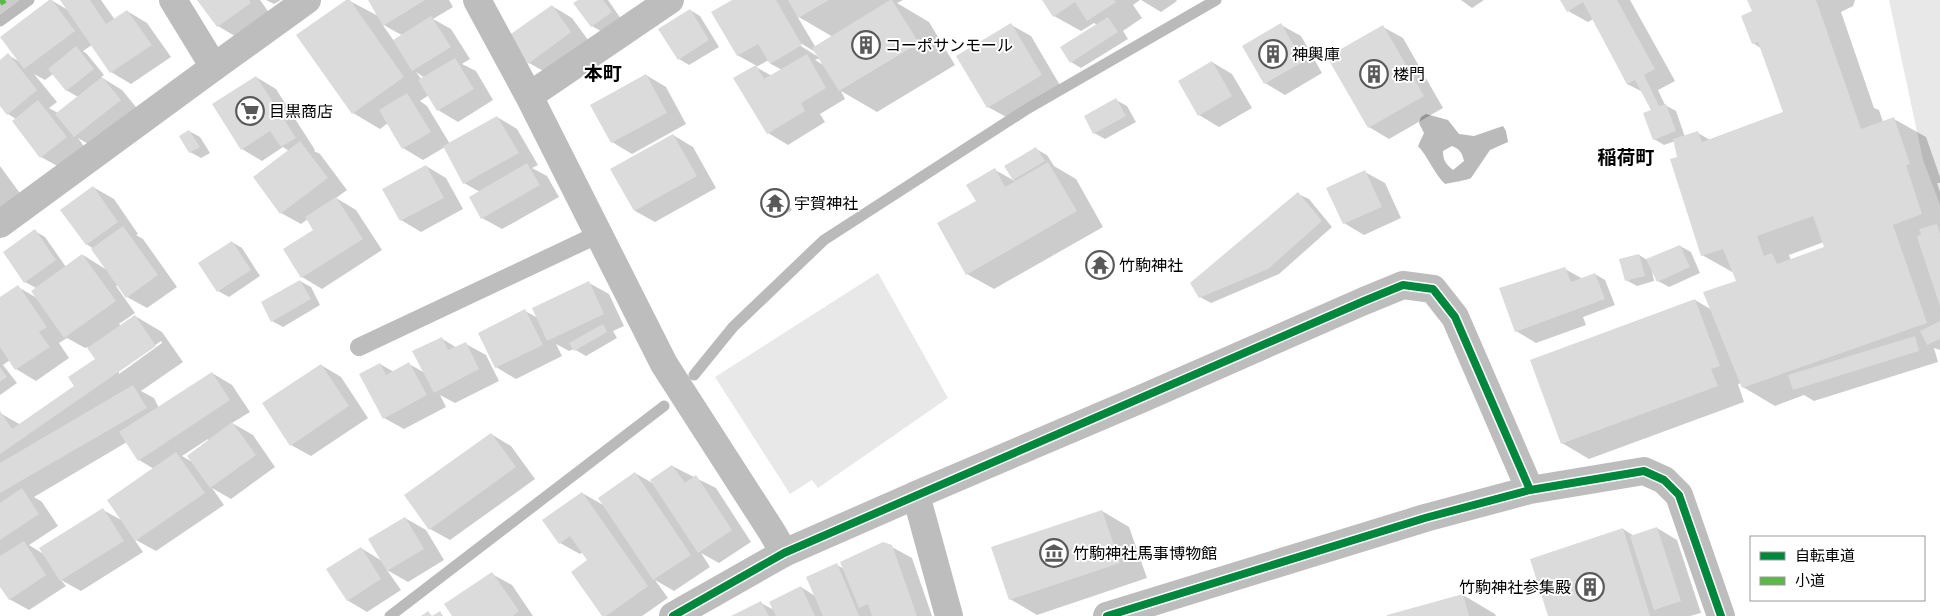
<svg xmlns="http://www.w3.org/2000/svg" width="1940" height="616" font-family="Helvetica,'Noto Sans JP',sans-serif">
<style>
.green{fill:#e8e8e8}
.water{fill:#bababa;fill-rule:evenodd}
.shadow{fill:#0003;fill-rule:evenodd}
.lines{fill:none;stroke-linecap:round;stroke-linejoin:round}
.stream{stroke:#bababa;stroke-width:11}
.building{fill:#dbdbdb;fill-rule:evenodd}
.service{stroke:#bdbdbd;stroke-width:18}
.minor{stroke:#bdbdbd;stroke-width:28}
.tertiary{stroke:#bdbdbd;stroke-width:28}
.quiet{stroke:#58b947;stroke-width:6;stroke-dasharray:12 6;stroke-linecap:butt}
.cycleway-casing{stroke:#fff;stroke-width:11}
.cycleway{stroke:#00873e;stroke-width:8}
.labels{text-anchor:middle;dominant-baseline:central;stroke-width:4;stroke-linejoin:round;paint-order:stroke}
.poi-label{font-size:16px;fill:#000;stroke:#fff;text-anchor:start}
.quarter-label{font-size:19px;font-weight:bold;fill:#000;stroke:#fff}
</style>
<rect width="100%" height="100%" fill="#fff"/>
<!-- green -->
<path class="green" d="M1889,0H1940V205L1923,160Z
M878,273L948,398L818,488L812,480L790,494L715,377Z"/>
<!-- water -->
<path class="water" d="M1426,114L1448,120L1459,134L1474,136L1503,126L1506,131L1508,142L1490,150L1471,178C1468,180 1449,183 1445,184C1433,172 1429,158 1418,146L1424,133L1419,123L1421,117ZM1452,146C1460,149 1462,153 1464,161L1453,170C1446,164 1443,161 1443,151Z"/>
<!-- shadow -->
<path class="shadow" d="M0,0H20L0,14Z
M51,0L68,10L63,0H101L115,20L127,11L147,23L171,57L131,84L111,72L92,45L83,51L87,54L104,75L101,77L122,90L140,112L95,148L78,138L86,149L61,168L41,157L16,119L8,114L0,105V61L8,55L20,62ZM34,74L45,80L53,74L66,90L78,97L58,113L49,108L57,102Z
M199,0H260L270,14L238,38L218,26Z
M266,0H281L274,4Z
M348,0L380,17L369,0H449L453,7L433,19L451,29L470,59L462,64L476,71L493,100L458,122L438,110L429,95L420,101L427,106L450,144L497,117L517,129L538,165L532,168L547,176L559,197L502,229L482,218L480,192L464,183L445,147L423,160L403,148L388,123L380,129L353,113ZM382,24L396,32L402,35L394,41ZM416,72L425,78L422,80Z
M580,0H608L621,19L602,32L592,26Z
M734,0H903L897,3L929,22L955,65L877,112L841,91L845,99L820,114L825,122L788,145L768,133L735,79L757,66L737,55ZM797,16L833,37L816,48ZM797,41L817,53V56L796,43ZM820,58L825,66L815,60ZM769,60L771,64L782,70L772,76L756,67Z
M1044,0H1140L1133,5L1142,18L1123,31L1128,39L1081,68L1071,62L1097,25L1094,23L1081,31L1054,16Z
M1141,0H1176L1177,1L1161,12Z
M1461,0H1484L1472,8Z
M1562,0H1630L1675,81L1658,90L1665,105L1676,111L1685,137L1698,133L1710,140L1787,113L1762,49L1753,43L1757,12L1748,0H1855L1853,6L1841,12L1874,108L1879,110L1883,122L1894,119L1926,137L1940,177V183H1937L1940,192V350L1934,348L1938,362L1814,401L1804,395L1775,406L1743,387L1742,383L1738,384L1744,402L1589,459L1562,443L1695,300L1712,310L1738,282L1734,273L1702,255L1675,141L1664,145L1654,139L1652,110L1643,92L1627,84L1593,19L1588,22L1568,11ZM1824,242L1826,247L1791,260L1789,255Z
M552,6L572,18L591,44L549,74L529,63Z
M690,10L700,16L719,47L689,65L679,59L660,29Z
M1011,25L1031,36L1061,87L1008,118L988,107Z
M1281,25L1301,36L1322,73L1285,95L1265,83Z
M1383,27L1403,38L1443,108L1389,139L1369,127Z
M1212,62L1232,74L1252,108L1219,127L1199,115Z
M646,75L666,87L686,124L632,154L612,142Z
M256,77L276,89L315,150L314,151L320,154L347,190L336,198L356,210L382,250L322,289L302,277L285,250L315,230L308,219L301,224L281,213L289,151L283,147L262,161L242,149Z
M1116,100L1127,106L1136,122L1105,139L1094,133Z
M189,131L200,137L210,153L201,158L190,152L180,137Z
M673,135L693,147L716,188L655,222L635,211Z
M1036,149L1047,155L1054,166L1076,179L1103,227L994,289L967,274L978,202L995,170L1015,181L1006,166Z
M0,166L22,196L0,209Z
M426,166L446,178L463,209L421,232L401,220Z
M1365,172L1385,183L1401,218L1364,235L1344,223Z
M93,187L114,199L138,234L136,235L143,239L177,287L147,308L127,297L118,285L116,286L135,313L119,324L121,326L135,316L162,332L183,362L141,391L154,398L159,408L212,373L232,385L250,412L232,423L253,435L275,467L231,499L212,488L224,505L156,551L134,539L143,552L81,591L61,580L66,586L29,610L9,599L0,584V413L21,425L76,387L96,360L88,347L85,348L67,338L59,343L69,358L36,381L16,369L10,360L3,365L17,383L0,395V299L18,287L37,298L36,288L25,282L35,231L45,237L66,267L83,255L107,270L94,249L86,244ZM161,341L162,343L119,374V371ZM208,439L209,441L194,463L182,456ZM127,442L139,460L154,469L123,521L103,510L45,555L29,545L58,526L42,502L34,497Z
M1298,194L1309,199L1332,227L1279,274L1211,303L1200,297Z
M777,198L788,204L792,210L784,215L774,209Z
M232,242L242,248L260,276L229,297L218,291Z
M1680,246L1691,252L1700,273L1669,287L1658,281L1652,271L1654,281L1637,286L1626,280L1639,255L1647,260Z
M1565,269L1583,279L1595,274L1605,280L1615,305L1583,317L1586,325L1536,343L1516,331Z
M300,281L311,287L320,305L283,327L272,321Z
M589,283L609,294L624,326L613,331L617,338L586,356L574,349L569,351L556,344L562,356L516,379L496,367L479,334L525,311L538,318Z
M441,338L457,348L466,344L486,355L499,381L455,403L440,395L446,407L404,429L384,418L380,364L394,372L409,364L425,373Z
M321,365L341,377L368,418L311,456L291,445Z
M491,434L511,446L535,479L450,540L430,529Z
M672,466L716,488L751,542L719,563L701,553L710,567L674,591L655,580L668,598L642,616H604L589,561L583,552L580,554L560,543L582,493L605,506L635,473L654,484Z
M1102,511L1129,527L1147,578L1037,615L1010,599Z
M405,518L426,530L444,560L408,582L387,570L401,590L367,612L347,600L361,548L382,561Z
M1657,528L1677,540L1701,613L1690,616H1549L1623,529L1634,536Z
M892,547L912,558L932,616H735L761,603L774,610L801,587L815,596L837,565L844,569Z
M492,574L512,585L533,616H454Z
M1463,595L1495,614L1496,616H1390Z"/>
<g class="lines">
<!-- stream -->
<path class="stream" d="M0,21L29,0
M694,375L733,327L824,240L1027,109L1216,0
M390,616L664,406"/>
</g>
<!-- building -->
<path class="building" d="M49,0H52L75,31L24,69L0,37Z
M60,0H90L106,24L127,10L152,45L110,73Z
M197,0H249L251,3L217,27Z
M346,0H350L404,77L352,114L296,35Z
M368,0H425L383,26Z
M578,0H603L612,12L591,27L573,3Z
M732,0H776L802,45L770,64L758,44L737,56L711,12Z
M788,0H829L798,18Z
M890,0H892L919,43L839,91L812,48Z
M1042,0H1114L1116,2L1087,21L1075,2L1053,17Z
M1560,0H1617L1655,69L1644,75L1659,106L1666,104L1676,131L1653,140L1643,113L1651,110L1635,80L1627,84L1583,2L1567,12Z
M1747,0H1816L1861,129L1894,117L1910,164L1906,165L1922,214L1893,225L1927,323L1742,388L1703,292L1736,281L1723,249L1701,256L1670,159L1677,157L1673,139L1698,131L1702,142L1783,112L1758,42L1752,44L1741,16L1752,11ZM1813,216L1824,247L1777,264L1772,253L1764,256L1757,236Z
M552,5L571,32L528,64L508,36Z
M690,9L709,40L678,60L658,29Z
M431,16L451,47L412,71L393,40Z
M1108,17L1118,32L1070,63L1060,47Z
M1011,23L1042,75L987,108L956,56Z
M1281,23L1303,62L1264,84L1242,46Z
M1383,25L1424,96L1368,128L1327,57Z
M76,46L94,69L66,91L48,69Z
M8,53L37,90L7,115L0,106V60Z
M807,54L826,88L801,103L805,111L767,134L733,78L756,65L764,79Z
M455,58L474,89L437,111L418,80Z
M1212,61L1232,96L1198,116L1178,81Z
M646,74L667,113L611,143L590,105Z
M256,76L296,138L281,147L270,131L241,150L212,104Z
M102,77L121,100L74,137L55,114Z
M407,93L431,132L402,149L379,110Z
M1116,98L1126,116L1093,134L1084,116Z
M38,100L67,137L40,158L12,121Z
M497,116L519,153L463,184L443,146Z
M189,130L200,147L189,153L179,136Z
M673,134L697,176L634,211L610,169Z
M300,141L328,178L280,214L253,177Z
M1036,147L1045,161L1013,180L1004,166Z
M1048,162L1077,211L966,275L937,223L976,201L966,185L995,168L1005,187Z
M527,163L540,185L481,219L469,197Z
M426,165L444,198L400,221L382,189Z
M1365,170L1382,207L1343,224L1326,188Z
M93,186L118,222L86,245L60,210Z
M1298,192L1322,221L1268,269L1199,298L1190,283Z
M336,197L363,239L301,278L283,249L313,230L305,217Z
M777,197L782,204L773,210L769,203Z
M1937,224L1940,234V306L1917,237L1921,234L1919,229Z
M123,226L158,275L126,298L91,249Z
M35,229L56,260L24,283L3,252Z
M232,241L251,270L217,292L198,263Z
M1680,245L1690,267L1657,282L1646,259Z
M82,254L116,301L64,338L31,291Z
M1639,254L1645,276L1625,281L1619,259Z
M1565,267L1571,282L1595,273L1605,299L1515,332L1499,288Z
M300,280L311,299L271,322L261,302Z
M589,281L604,314L547,341L532,308Z
M18,285L47,327L39,332L50,347L15,370L0,347V297Z
M1695,299L1720,366L1711,369L1718,386L1561,444L1530,360Z
M525,309L543,345L495,368L478,333Z
M135,315L156,346L0,454V411L12,429L74,386L68,377L95,359L87,348Z
M1940,321V339L1927,345L1920,331Z
M603,324L607,332L574,351L569,343Z
M1915,336L1919,351L1793,390L1788,375Z
M442,337L448,350L466,342L479,369L434,393L412,351Z
M409,362L427,395L383,419L359,374L380,363L386,375Z
M321,364L349,406L290,446L262,403Z
M0,367L7,377L0,382Z
M212,372L230,400L138,461L119,432Z
M133,385L147,408L0,493V463Z
M232,422L256,455L210,488L187,456Z
M491,433L516,467L429,530L404,495Z
M176,452L205,493L135,541L107,500Z
M672,465L685,483L696,475L732,530L698,553L650,480Z
M635,472L691,555L653,580L598,498Z
M22,488L39,514L0,540V503Z
M582,492L648,586L606,616H602L571,572L587,560L570,536L559,544L542,520Z
M103,508L124,541L60,581L39,548Z
M1102,510L1120,563L1009,600L991,547Z
M405,517L424,549L387,571L368,539Z
M1657,527L1681,601L1654,610L1630,536Z
M1623,528L1650,616H1548L1530,559Z
M24,541L46,575L9,600L0,587V556Z
M883,542L892,545L917,616H872L868,604L859,608L840,562Z
M361,547L381,579L347,601L326,569Z
M837,563L859,616H823L806,577Z
M492,572L519,611L513,616H452L444,604Z
M801,586L815,616H776L769,602Z
M1463,594L1469,616H1387V615Z
M761,601L769,616H731Z
M428,611L432,616L440,611L443,616H421Z"/>
<g class="lines">
<!-- service -->
<path class="service" d="M359,347L599,234"/>
<!-- minor -->
<path class="minor" d="M477,0L529,96L664,364L772,532L784,553
M214,67L307,0
M529,96L670,0
M949,616L916,495L1141,399L1364,301L1403,285L1433,289L1455,317L1530,490
M1107,616L1425,518L1530,490L1644,471L1664,480L1679,495L1721,616"/>
<!-- tertiary -->
<path class="tertiary" d="M0,224L214,67L173,0
M673,616L784,553L916,495"/>
<!-- quiet -->
<path class="quiet" d="M0,3L5,0"/>
<defs>
<path id="cycleway" d="M673,616L784,553L1364,301L1403,285L1433,289L1455,317L1530,490
M1107,616L1425,518L1530,490L1644,471L1664,480L1679,495L1721,616"/>
</defs>
<!-- cycleway casing -->
<use href="#cycleway" class="cycleway-casing"/>
<!-- cycleway -->
<use href="#cycleway" class="cycleway"/>
</g>
<!-- icons -->
<defs>
<symbol id="building-ring" viewBox="-11 -11 22 22"><circle r="9.5" fill="#fff" stroke="#595959" stroke-width="1.5"/><path d="M-4-6H4V6H1V3H-1V6H-4ZM-2.5-4.3h1.7v1.8h-1.7ZM.8-4.3h1.7v1.8H.8ZM-2.5-1h1.7V.8h-1.7ZM.8-1h1.7V.8H.8Z" fill="#595959"/></symbol>
<symbol id="supermarket-ring" viewBox="-11 -11 22 22"><circle r="9.5" fill="#fff" stroke="#595959" stroke-width="1.5"/><path d="M-6-5.5h2.5l.6 2H6L4.5 2H-2.5L-4.4-4H-6ZM-1.5 3.2a1.3 1.3 0 1 0 .1 0ZM3 3.2a1.3 1.3 0 1 0 .1 0Z" fill="#595959"/></symbol>
<symbol id="temple-ring" viewBox="-11 -11 22 22"><circle r="9.5" fill="#fff" stroke="#595959" stroke-width="1.5"/><path d="M0-6L5-2H3V0L6.5 2.5H4V6H1.5V3h-3V6H-4V2.5H-6.5L-3 0V-2H-5Z" fill="#595959"/></symbol>
<symbol id="museum-ring" viewBox="-11 -11 22 22"><circle r="9.5" fill="#fff" stroke="#595959" stroke-width="1.5"/><path d="M0-6L6-3V-2H-6V-3ZM-5-1h2V3h-2ZM-1-1h2V3h-2ZM3-1h2V3H3ZM-6 4H6V6H-6Z" fill="#595959"/></symbol>
</defs>
<g fill-rule="evenodd">
<use href="#building-ring" x="850" y="29" width="32" height="32"/>
<use href="#building-ring" x="1257" y="38" width="32" height="32"/>
<use href="#building-ring" x="1358" y="58" width="32" height="32"/>
<use href="#supermarket-ring" x="234" y="95" width="32" height="32"/>
<use href="#temple-ring" x="759" y="187" width="32" height="32"/>
<use href="#temple-ring" x="1084" y="249" width="32" height="32"/>
<use href="#museum-ring" x="1038" y="537" width="32" height="32"/>
<use href="#building-ring" x="1574" y="571" width="32" height="32"/>
</g>
<g class="labels">
<!-- poi labels -->
<g class="poi-label">
<text x="885" y="45">コーポサンモール</text>
<text x="1292" y="54">神輿庫</text>
<text x="1393" y="74">楼門</text>
<text x="269" y="111">目黒商店</text>
<text x="794" y="203">宇賀神社</text>
<text x="1119" y="265">竹駒神社</text>
<text x="1073" y="553">竹駒神社馬事博物館</text>
<text x="1571" y="587" text-anchor="end">竹駒神社参集殿</text>
</g>
<!-- quarter labels -->
<g class="quarter-label">
<text x="603" y="73">本町</text>
<text x="1626" y="157">稲荷町</text>
</g>
</g>
<!-- legend -->
<rect x="1750" y="536" width="175" height="65" fill="#ffffff" stroke="#999999"/>
<rect x="1760" y="552" width="25" height="8" fill="#00873e" stroke="#999999"/>
<text x="1795" y="561" font-size="15" fill="#000000">自転車道</text>
<rect x="1760" y="577" width="25" height="8" fill="#58b947" stroke="#999999"/>
<text x="1795" y="586" font-size="15" fill="#000000">小道</text>
</svg>
